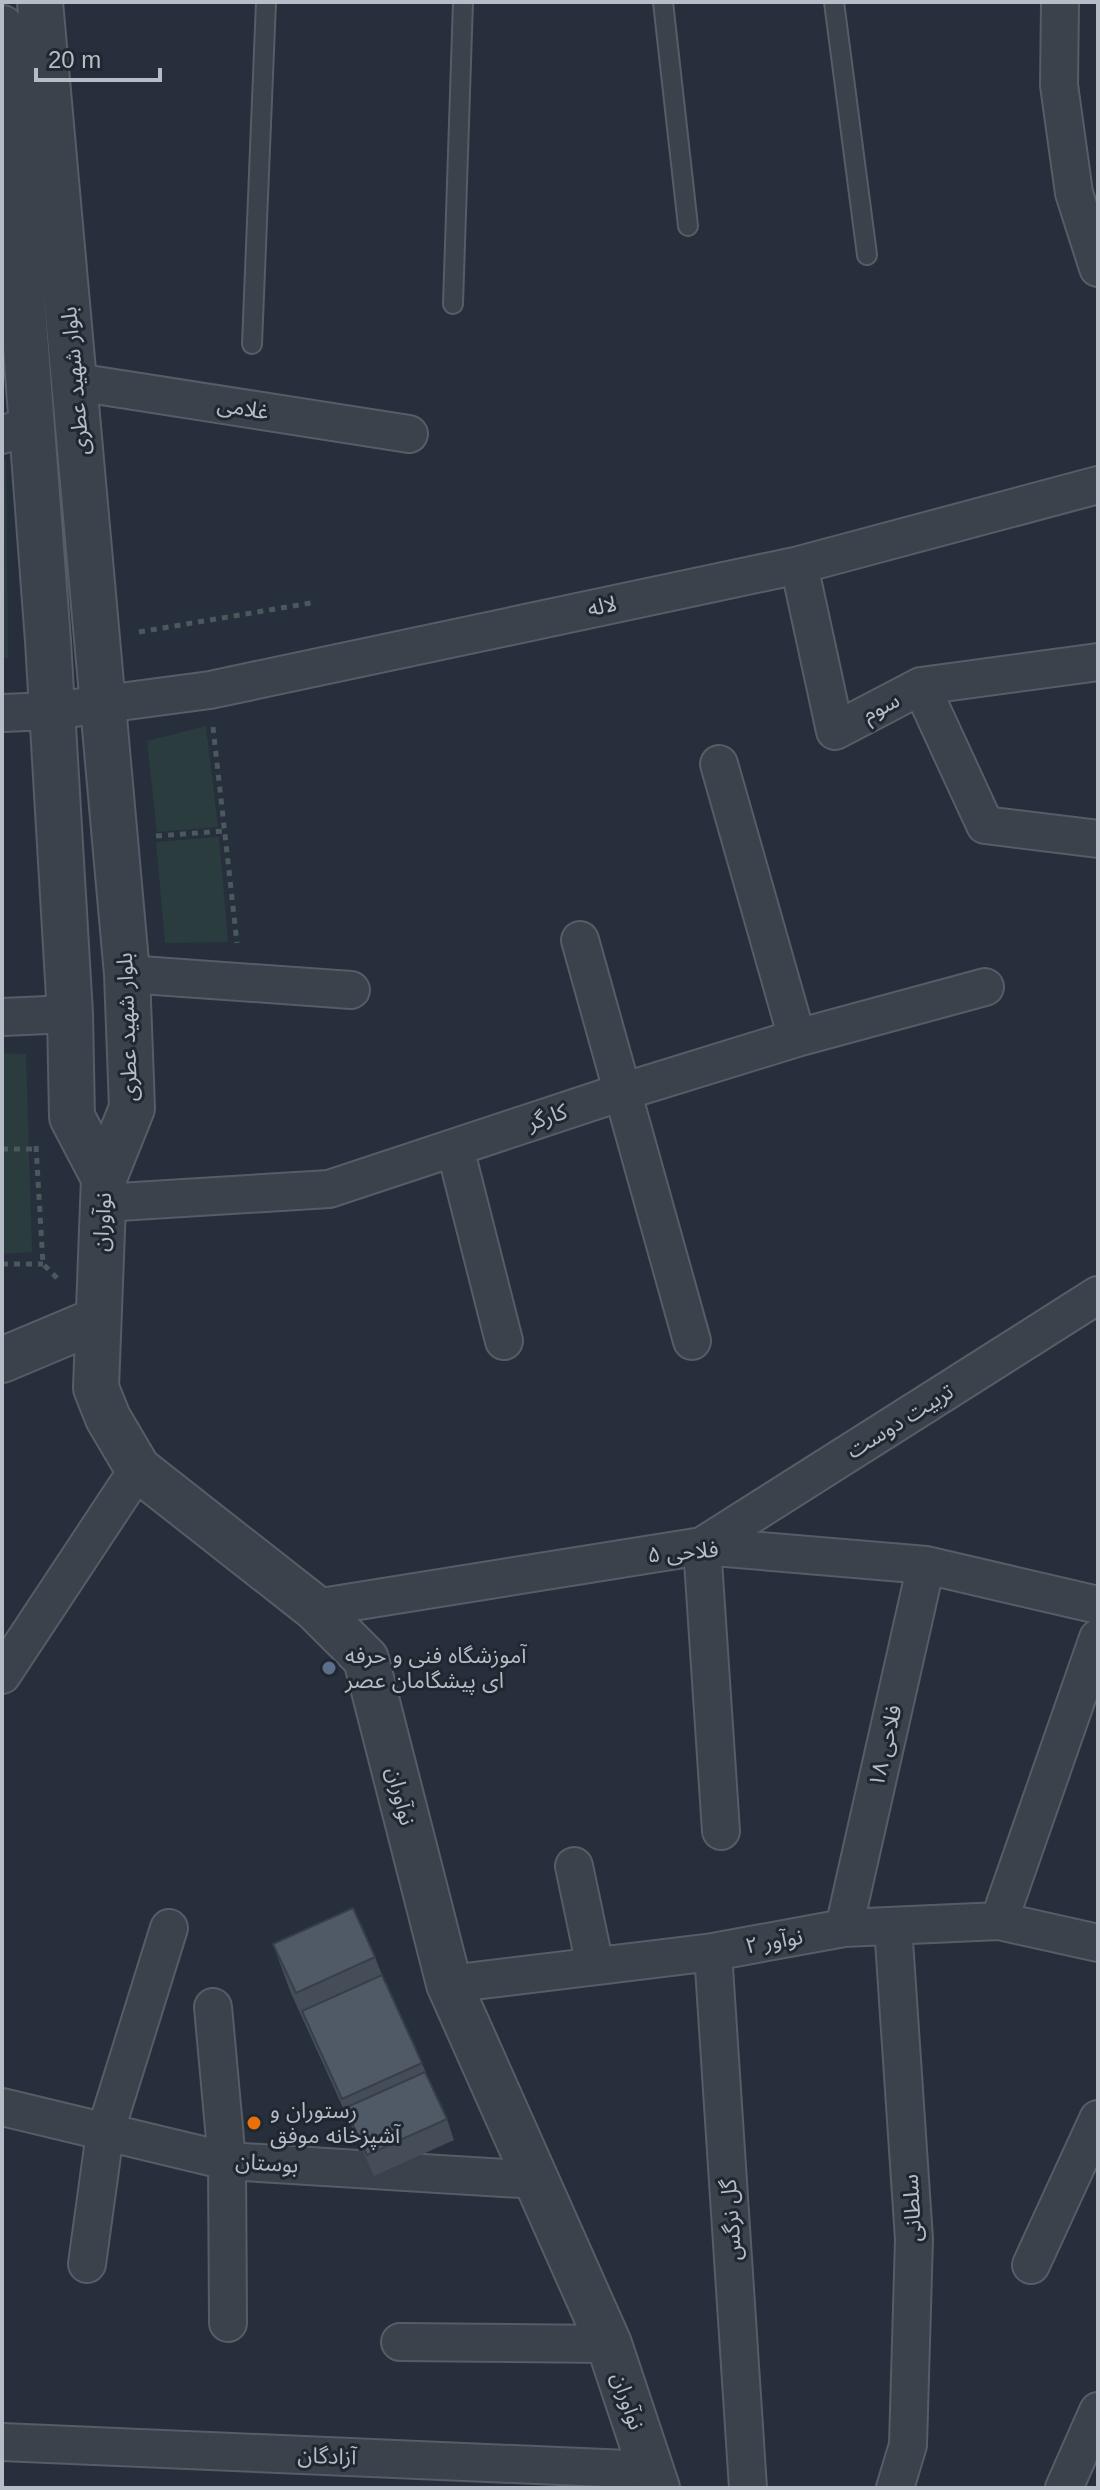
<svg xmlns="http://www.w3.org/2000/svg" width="1100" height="2490" font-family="Helvetica,'Noto Sans Arabic',sans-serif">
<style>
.green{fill:#2a3c3e}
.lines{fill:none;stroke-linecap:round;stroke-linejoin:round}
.service-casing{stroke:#565d67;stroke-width:22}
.minor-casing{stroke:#565d67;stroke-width:40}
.tertiary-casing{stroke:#565d67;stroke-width:48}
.path{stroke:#49595c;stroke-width:5;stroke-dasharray:6 6;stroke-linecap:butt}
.service{stroke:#3b424c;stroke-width:18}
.minor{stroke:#3b424c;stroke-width:36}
.tertiary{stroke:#3b424c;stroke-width:44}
.wall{fill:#454d59}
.building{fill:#505a67;stroke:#383f48;stroke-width:2}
.service-dot{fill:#5c6f8a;stroke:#202731;stroke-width:3}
.food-dot{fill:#e8710a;stroke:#202731;stroke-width:3}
.labels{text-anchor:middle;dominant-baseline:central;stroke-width:6;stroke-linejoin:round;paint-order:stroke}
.street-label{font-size:22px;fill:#b7bdc7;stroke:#202731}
.poi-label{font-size:22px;fill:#b7bdc7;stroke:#202731;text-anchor:start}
</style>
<rect width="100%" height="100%" fill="#272f3c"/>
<!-- green -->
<path class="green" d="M6,458L8,645V658H2V460Z
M206,726L218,827L157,832L147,741Z
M219,837L228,942L165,943L156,842Z
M2,1053L26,1054L32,1252L2,1254Z"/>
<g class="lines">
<defs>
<path id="service" d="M663,2L688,226
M834,2L867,255
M453,304L463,2
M252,344L266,2"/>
<path id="minor" d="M1060,2L1059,85L1074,193L1098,268
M76,382L409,434
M2,435L32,424
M799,565L835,731L921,686L1098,662
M921,686L985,825L1098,839
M2,713L52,711L210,690L799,565L1098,485
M719,764L797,1038
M580,940L692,1341
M127,974L351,990
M2,1017L70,1014
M455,1148L504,1341
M103,1203L329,1189L622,1092L797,1038L985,987
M315,1608L702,1546L926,1565L1098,1605
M2,1675L138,1469
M721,1831L702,1546L1098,1295
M574,1866L595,1966
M999,1921L1098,1638
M893,1926L914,2239L908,2445L895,2488
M844,1928L926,1565
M713,1952L748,2488
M449,1984L713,1952L844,1928L999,1921L1098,1943
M213,2007L227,2161L228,2323
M2,2107L227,2161L537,2180
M87,2264L105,2133L169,1928
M1031,2265L1098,2119
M400,2342L609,2344
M2,2442L651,2470
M1064,2488L1098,2411"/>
<path id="tertiary" d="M40,2L127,974L132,1108L104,1178L96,1388L108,1418L138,1469L315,1608L366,1659L449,1984L609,2344L657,2488
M2,28L48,641L70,1014L72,1117L104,1178
M2,1360L97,1320"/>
</defs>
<!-- service casing -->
<use href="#service" class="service-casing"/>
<!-- minor casing -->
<use href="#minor" class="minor-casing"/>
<!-- tertiary casing -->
<use href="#tertiary" class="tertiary-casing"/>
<!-- path -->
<path class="path" d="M139,632L316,602
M213,727L237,943
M156,836L224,831
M36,1146L43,1264L57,1278
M2,1149H37
M2,1264H43"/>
<!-- service -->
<use href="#service" class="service"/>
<!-- minor -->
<use href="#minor" class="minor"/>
<!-- tertiary -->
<use href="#tertiary" class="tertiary"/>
</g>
<!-- wall -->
<path class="wall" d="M273,1944L375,1957L382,1975L447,2119L454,2140L374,2176L290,1991Z"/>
<!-- building -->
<path class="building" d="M353,1908L375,1957L296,1993L273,1944Z
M382,1975L422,2063L342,2099L302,2011Z
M425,2072L447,2119L367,2155L345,2108Z"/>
<!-- markers -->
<circle class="service-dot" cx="329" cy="1668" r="8"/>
<circle class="food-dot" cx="254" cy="2123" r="8"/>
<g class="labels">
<!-- street labels -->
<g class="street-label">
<text transform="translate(75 381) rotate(-95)">بلوار شهید عطری</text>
<text transform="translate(243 408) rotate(9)">غلامی</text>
<text transform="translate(602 606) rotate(-12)">لاله</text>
<text transform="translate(881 707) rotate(-27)">سوم</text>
<text transform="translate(127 1027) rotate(-92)">بلوار شهید عطری</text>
<text transform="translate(547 1117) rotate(-19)">کارگر</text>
<text transform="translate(102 1222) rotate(-87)">نوآوران</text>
<text transform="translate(900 1421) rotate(-32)">تربیت دوست</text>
<text transform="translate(683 1552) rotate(-5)">فلاحی ۵</text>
<text transform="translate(885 1746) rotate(-77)">فلاحی ۱۸</text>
<text transform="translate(401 1796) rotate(76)">نوآوران</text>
<text transform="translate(774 1941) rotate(-10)">نوآور ۲</text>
<text transform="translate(267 2163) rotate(4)">بوستان</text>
<text transform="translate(912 2208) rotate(-93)">سلطانی</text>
<text transform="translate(731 2220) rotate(-94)">گل نرگس</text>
<text transform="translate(628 2401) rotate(71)">نوآوران</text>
<text transform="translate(327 2456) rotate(2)">آزادگان</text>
</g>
<!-- poi labels -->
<g class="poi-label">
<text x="345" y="1655">آموزشگاه فنی و حرفه<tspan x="345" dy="25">ای پیشگامان عصر</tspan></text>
<text x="270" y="2110">رستوران و<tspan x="270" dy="25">آشپزخانه موفق</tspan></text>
</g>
</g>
<!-- border -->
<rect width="1100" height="2490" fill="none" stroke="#b7bdc7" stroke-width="8"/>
<!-- scale -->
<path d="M36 68v12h124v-12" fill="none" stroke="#b7bdc7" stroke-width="4"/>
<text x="48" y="68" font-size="24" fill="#b7bdc7" stroke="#202731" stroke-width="6" paint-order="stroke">20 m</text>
</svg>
